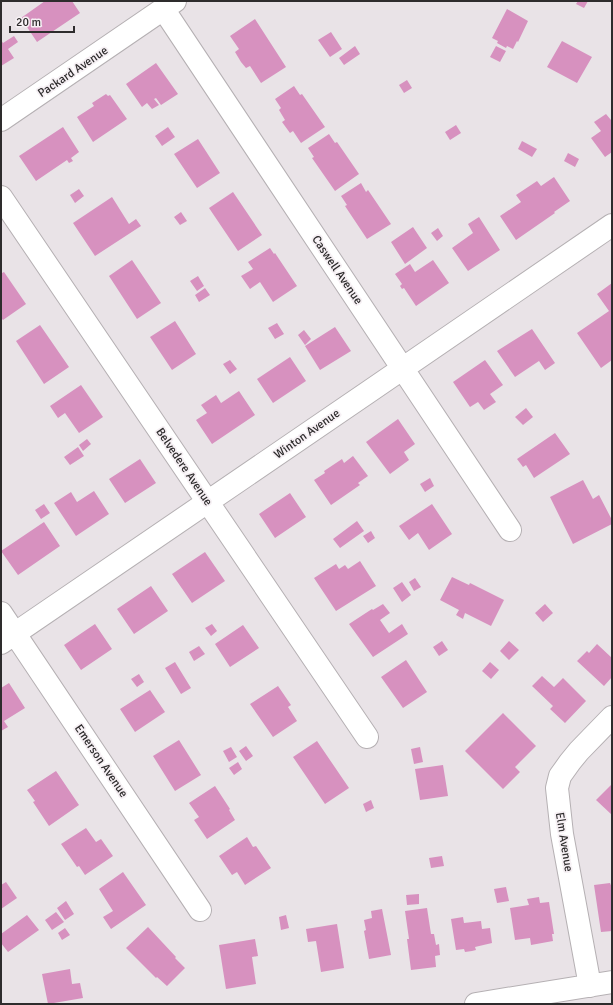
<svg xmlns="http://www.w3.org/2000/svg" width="613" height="1005" font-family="Signika,sans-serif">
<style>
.building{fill:#d791bf}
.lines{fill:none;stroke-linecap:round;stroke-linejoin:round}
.minor-casing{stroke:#b5b0b3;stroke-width:24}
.minor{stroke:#fff;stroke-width:22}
.labels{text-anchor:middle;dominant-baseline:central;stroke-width:3.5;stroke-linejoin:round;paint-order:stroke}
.street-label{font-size:12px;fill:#2e2c2d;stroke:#f6f0f4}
</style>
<rect width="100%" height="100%" fill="#e9e3e7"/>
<!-- building -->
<path class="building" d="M45,1H72L80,13L37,42L21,18Z
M578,1H588L584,8L576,4Z
M507,9L528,21L518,42L517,41L513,49L507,46L506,48L497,43L498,41L492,38Z
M255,19L286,67L261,83L250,66L246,68L241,62L235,52L239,49L230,36Z
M331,32L342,49L330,57L318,40Z
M14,36L18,42L8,49L14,58L1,66V40L3,43Z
M562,41L592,57L577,83L547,67Z
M355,46L360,54L344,65L339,58Z
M496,46L506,51L500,62L490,57Z
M156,63L178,94L161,105L156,98L154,99L159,105L152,109L147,103L142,107L126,84Z
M407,80L412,88L404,93L399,85Z
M294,86L300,95L302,94L325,127L301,143L293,131L290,133L282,122L285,120L279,110L281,108L275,99Z
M106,94L108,96L110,95L127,119L93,142L77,117L94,106L92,103Z
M606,114L611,120L612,119V152L605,157L591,138L601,131L594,122Z
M456,125L461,133L450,140L445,132Z
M63,127L79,152L71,158L73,161L69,163L67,160L36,181L19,156Z
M168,127L175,137L162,146L155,136Z
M329,134L335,143L337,142L359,174L335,191L312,158L314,157L308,148Z
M198,139L220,173L197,188L174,154Z
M522,141L537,149L532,157L518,149Z
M568,153L579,159L575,167L564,161Z
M554,177L570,201L554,212L555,213L516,240L500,216L521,202L516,195L537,181L541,186Z
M361,183L366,192L368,190L391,224L367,239L345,206L347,205L341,196Z
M79,189L84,196L75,203L70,195Z
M233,192L262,235L238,251L209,208Z
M112,197L129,224L136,219L141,226L95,256L73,223Z
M181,212L187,221L180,225L174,217Z
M479,217L500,250L468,271L452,248L473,233L468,224Z
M413,227L427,248L405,264L391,242Z
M438,228L443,236L437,241L431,233Z
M270,248L274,254L275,253L297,286L273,302L260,282L250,289L241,276L253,269L248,262Z
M132,260L161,303L137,319L109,276Z
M433,260L449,283L416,306L404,288L402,289L400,286L402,284L395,274L410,264L415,272Z
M1,272L2,273L4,272L26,304L3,320L1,318Z
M198,276L204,286L197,291L190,281Z
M612,283V360L601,368L577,333L609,311L597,294Z
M205,288L210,295L199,302L195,295Z
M175,321L196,354L172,370L150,337Z
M277,323L284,334L275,339L268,328Z
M40,325L69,367L44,384L16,341Z
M335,327L351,351L320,370L305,346Z
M532,329L555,363L545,370L539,361L515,377L497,351Z
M304,330L311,339L305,345L298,335Z
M290,357L306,381L273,403L257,379Z
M230,360L237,369L230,374L223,364Z
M485,360L503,385L490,394L496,402L484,410L478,402L470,407L453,382Z
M81,385L103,417L79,433L65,413L58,418L50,406Z
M239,391L255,415L212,444L196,420L207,413L201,405L216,395L221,403Z
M526,408L533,417L523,425L515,417Z
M398,419L415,444L404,452L409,460L390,474L366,442Z
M555,433L570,454L534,478L526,465L523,467L517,459Z
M87,439L91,444L83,451L79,445Z
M78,447L84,456L70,465L64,457Z
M353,456L368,476L358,483L360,485L331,505L314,480L325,473L324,471L342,459L344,463Z
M140,459L156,483L125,503L109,479Z
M430,478L434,486L425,492L420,484Z
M583,480L593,499L599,495L612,520V524L573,544L550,497Z
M94,491L109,514L76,536L54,503L71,492L77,502Z
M290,493L306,517L275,538L259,514Z
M44,504L50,513L41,519L35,510Z
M432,504L452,534L429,550L418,533L409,540L399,526Z
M357,521L364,531L340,548L333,539Z
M44,522L60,546L18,575L1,551Z
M371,531L375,538L368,543L363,536Z
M205,552L225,581L192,603L172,574Z
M360,561L376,586L336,611L314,578L336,564L339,569L345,565L348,569Z
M452,577L469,585L470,583L504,600L491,626L465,613L463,619L456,615L459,610L440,600Z
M415,578L421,587L414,591L409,582Z
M402,582L411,595L402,602L393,588Z
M151,586L168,611L134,634L117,609Z
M383,604L390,613L380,620L389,633L402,624L408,634L373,657L349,624L372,609L373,610Z
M545,604L553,613L543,622L535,613Z
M95,624L112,649L81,670L64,645Z
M212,624L217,631L211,636L205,628Z
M243,625L259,648L230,667L215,644Z
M442,641L448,650L439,656L433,647Z
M509,641L519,650L509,660L500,651Z
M597,644L612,658V677L604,686L577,661L587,651L589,653Z
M199,646L205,654L194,661L189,652Z
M406,660L427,692L403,708L381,677Z
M175,662L191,688L181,694L165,668Z
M490,662L499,670L491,679L482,671Z
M139,674L144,682L137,687L131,679Z
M542,676L554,687L563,678L586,701L565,723L550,709L553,706L532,686Z
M9,683L25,708L4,721L8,727L1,731V688Z
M278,686L291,705L288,707L297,721L273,737L250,704Z
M150,690L165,712L135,732L120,709Z
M503,713L536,746L515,767L520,772L503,789L465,751Z
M179,740L201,775L175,791L153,756Z
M317,741L349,788L325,804L293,757Z
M246,746L253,756L246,761L239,751Z
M231,747L237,757L229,762L223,751Z
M420,747L423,762L414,764L411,749Z
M238,762L242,769L234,775L229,768Z
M443,765L448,796L420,800L415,769Z
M56,771L79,805L49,826L33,802L35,801L27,790Z
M612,784V815L596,800Z
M215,786L230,809L229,810L235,820L207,839L194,820L199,817L189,803Z
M371,800L374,808L366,812L363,804Z
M86,828L96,842L101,839L113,856L85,875L79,866L77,867L61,844Z
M247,837L253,847L256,846L271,868L245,885L237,872L232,875L219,856Z
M442,856L444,866L431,868L429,858Z
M123,872L146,905L111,929L103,917L113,911L99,889Z
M6,882L17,898L1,909V885Z
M610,883L612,888V931L601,932L594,885Z
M506,887L509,901L497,903L494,889Z
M419,894V904L407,905L406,895Z
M539,897L540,903L549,902L554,934H552L553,941L531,945L530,938L515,940L510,908L529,905L527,899Z
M66,901L74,914L65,920L57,908Z
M427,908L431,934H434L436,945L439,944L440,955L435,956L436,967L411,970L407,939H409L405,911Z
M382,909L391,955L369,959L364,931L366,930L364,920L372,918L371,911Z
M56,912L64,922L52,930L45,920Z
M27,915L39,930L8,952L1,943V934Z
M286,915L289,928L281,930L279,917Z
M463,917L464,923L481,921L482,929L490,928L492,943L475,947L476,950L472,951L465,952L464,949L456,950L451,919Z
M337,924L344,968L321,972L316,941L308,942L306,929Z
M148,927L176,957L175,958L185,968L167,986L157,977L156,978L126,948Z
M65,928L70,935L62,940L58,933Z
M255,939L258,956L252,957L256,984L226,989L219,945Z
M70,969L72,984L80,983L83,998L48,1004L42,974Z"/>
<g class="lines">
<defs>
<path id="minor" d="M164,10L510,530
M1,120L175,1
M1,197L367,737
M1,613L200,910
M1,643C206,505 408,364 612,225
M590,986L562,834L557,788L560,776L570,762L579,751L612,717
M476,1004L612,982"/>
</defs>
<!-- minor casing -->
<use href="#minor" class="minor-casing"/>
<!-- minor -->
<use href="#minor" class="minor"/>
</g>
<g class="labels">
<!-- street labels -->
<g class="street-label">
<text transform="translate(73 72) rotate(-34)">Packard Avenue</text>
<text transform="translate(337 270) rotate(56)">Caswell Avenue</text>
<text transform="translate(307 434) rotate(-35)">Winton Avenue</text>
<text transform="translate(184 467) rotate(56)">Belvedere Avenue</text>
<text transform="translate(101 761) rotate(56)">Emerson Avenue</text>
<text transform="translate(564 842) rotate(81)">Elm Avenue</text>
</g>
</g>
<!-- border -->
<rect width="613" height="1005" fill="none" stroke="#2e2c2d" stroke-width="4"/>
<!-- scale -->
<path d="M10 26v6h64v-6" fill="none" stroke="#2e2c2d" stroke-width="2"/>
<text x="16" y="26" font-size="12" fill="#2e2c2d" stroke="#f6f0f4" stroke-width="3" paint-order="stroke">20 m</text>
</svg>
